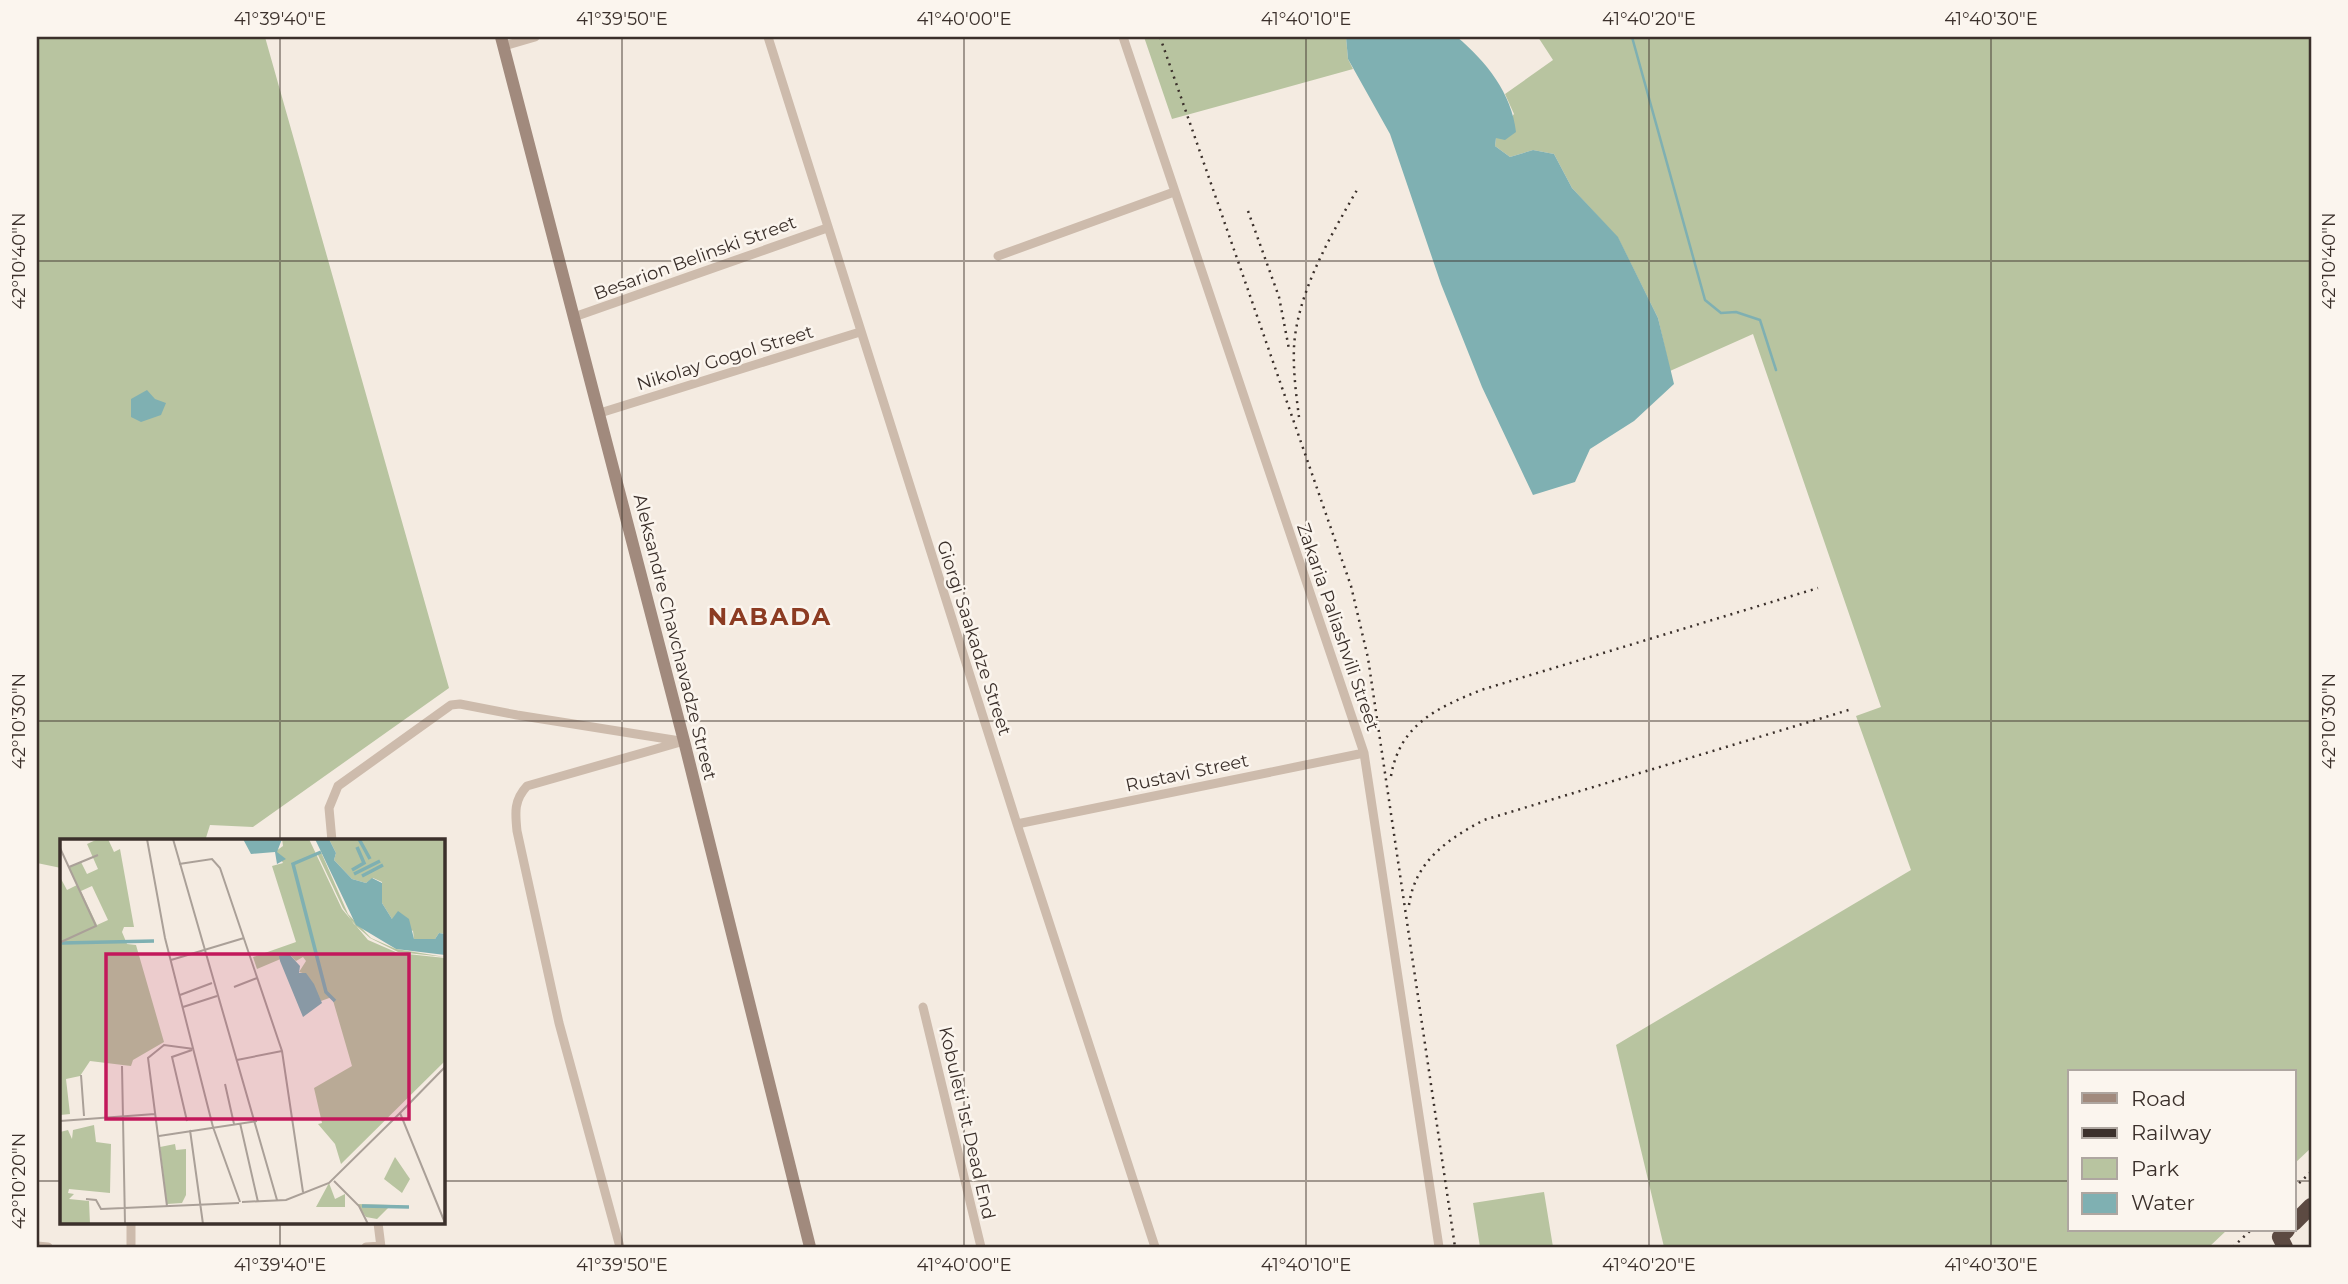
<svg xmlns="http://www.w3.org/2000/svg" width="2348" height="1284" font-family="Montserrat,sans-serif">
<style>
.green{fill:#b8c4a0}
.water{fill:#7fb0b2}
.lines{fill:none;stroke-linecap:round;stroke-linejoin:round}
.stream{stroke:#7fb0b2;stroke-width:2.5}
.street{stroke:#cdbbac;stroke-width:9}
.secondary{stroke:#a18a7d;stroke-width:12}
.highway{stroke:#5c4a42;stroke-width:16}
.rail{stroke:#3b302b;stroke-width:2.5;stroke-dasharray:2 5;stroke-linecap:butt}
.ticks{fill:none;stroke:#3b302b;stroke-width:2;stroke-opacity:0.45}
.labels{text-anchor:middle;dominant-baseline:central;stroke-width:5;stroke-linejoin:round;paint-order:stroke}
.street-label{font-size:18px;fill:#3b302b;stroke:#fbf5ee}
.district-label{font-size:24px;font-weight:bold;letter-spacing:2px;fill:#8c3b22;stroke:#fbf5ee}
.inset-river{fill:none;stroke:#7fb0b2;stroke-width:3.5}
.inset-road{fill:none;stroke:#aaa098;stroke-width:2}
.view{fill:#c2185b;fill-opacity:0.15;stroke:#c2185b;stroke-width:3.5}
.inset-edge{fill:none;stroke:#3b302b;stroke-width:3.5}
.neatline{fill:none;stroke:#3b302b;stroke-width:2.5}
.ticks-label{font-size:18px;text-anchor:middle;fill:#3b302b}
</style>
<rect width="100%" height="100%" fill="#f4ebe1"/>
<!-- green -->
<path class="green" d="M37,37H265L449,688L253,827L210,825L205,841H61V868L37,863Z
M1144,37H1346L1348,59L1353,69L1172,119Z
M1538,37H2311V1148L2294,1164V1072H2070V1230H2227L2209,1247H1664L1616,1045L1911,870L1856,716L1881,707L1753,334L1670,371L1658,318L1618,238L1572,188L1554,154L1533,150L1510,157L1495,146L1496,138L1514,114L1505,94L1553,60Z
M1544,1192L1553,1247H1480L1473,1203Z"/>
<!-- water -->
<path class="water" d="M1346,37H1457C1486,61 1512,94 1516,132L1505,140L1496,138L1495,146L1510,157L1533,150L1554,154L1572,188L1618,237L1658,318L1674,384L1634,421L1590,449L1575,482L1533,495L1482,387L1441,284L1390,134L1348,59Z
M147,390L155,399L166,403L161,415L141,422L131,417V399Z"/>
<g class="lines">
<!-- stream -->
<path class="stream" d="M1632,37L1705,300L1721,313L1736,312L1760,320L1776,370"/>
<!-- street -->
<path class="street" d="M768,37L1017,824L1155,1247
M1123,37L1364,753L1439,1247
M504,46L535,37
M998,256L1174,192
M574,317L827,228
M600,413L860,332
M1017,824L1364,753
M332,841L329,808L338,786L451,705L460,704L517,715L680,741
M923,1007L981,1247
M131,1223V1247
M378,1223L381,1247
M37,1246L48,1247
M366,1247L381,1246
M620,1247L559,1023L517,831C515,812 514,800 527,786L684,741"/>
<!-- secondary -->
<path class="secondary" d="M501,37L684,741L810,1247"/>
<!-- highway -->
<path class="highway" d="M2294,1223L2311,1206
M2285,1247L2280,1237L2287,1230"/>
<!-- rail -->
<path class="rail" d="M1160,37L1351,586L1368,658L1455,1247
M1248,211L1279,297L1289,349
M1299,417C1296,394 1293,370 1294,347C1297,293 1331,235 1357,190
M1391,776C1400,724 1437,708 1481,690L1818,588
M1409,905C1415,861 1448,839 1484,820L1852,709
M2294,1188L2311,1172
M2233,1247L2251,1230"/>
</g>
<!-- ticks -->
<path class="ticks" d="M280,37V841M622,37V1247M964,37V1247M1306,37V1247M1649,37V1247M1991,37V1247M37,261H2311M37,721H2311M37,1181H61M443,1181H2070M2294,1181H2311M280,1223V1247"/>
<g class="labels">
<!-- street labels -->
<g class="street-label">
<text transform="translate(695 258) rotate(-20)">Besarion Belinski Street</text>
<text transform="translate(725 358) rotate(-17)">Nikolay Gogol Street</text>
<text transform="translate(1338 627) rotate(71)">Zakaria Paliashvili Street</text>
<text transform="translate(675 637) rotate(76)">Aleksandre Chavchavadze Street</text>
<text transform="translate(974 638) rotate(72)">Giorgi Saakadze Street</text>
<text transform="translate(1187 773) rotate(-12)">Rustavi Street</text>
<text transform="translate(967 1123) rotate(77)">Kobuleti 1st Dead End</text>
</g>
<!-- district labels -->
<g class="district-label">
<text x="770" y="616">NABADA</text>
</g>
</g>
<!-- overview -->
<g transform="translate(60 839)">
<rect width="385" height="385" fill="#f4ebe1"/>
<path d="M38,0H48L54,13L60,10L74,88H64L62,93L67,105L76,106L104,203L73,221L71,227L30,222L20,237L6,240L10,275L0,276V38L7,51L17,46L9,28L21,23L27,35L38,30L27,5ZM32,47L48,81L37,86L21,52ZM222,0H249L282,70L308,101L338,114L385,119V222L281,325L275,305L258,285L262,284L254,249L292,227L272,158L261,162L246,135L239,133L246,122L243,118L236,122L230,116L197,130L193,118L236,103L212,27L223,24L216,12L223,7ZM269,0H385V95L379,94L375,100H354L353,92L332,80L322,64V43L313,39L306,44L292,40L274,21L276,14ZM261,13L288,75L311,99L336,110L385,118L338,113L310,99L294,85L283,69L257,14ZM34,286L36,303L51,305L50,354L9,350L8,354L14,355L9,360L29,362L30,385H0V293L8,291L12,300L13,291ZM115,305L116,311L126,310V356L122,364L107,365L100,308ZM335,318L350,340L342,354L324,340ZM269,344L275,360L285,355V368H256ZM297,365L331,366L317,380L306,378Z" fill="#b8c4a0" fill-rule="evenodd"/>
<path d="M183,0H222L217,13L226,20L217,25L215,13L191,15ZM255,0H269L276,14L274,21L292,40L306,44L312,39L322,44V64L332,80L338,72L349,80L354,100H375L379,94L385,95V116L336,110L296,86ZM230,116L240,127L239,134H246L254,145L262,164L243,178L220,122L219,117Z" fill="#7fb0b2"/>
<path class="inset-river" d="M299,0L310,20M261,13L233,25L266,153L275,162M292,31L304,24L297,8M294,35L320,22M302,37L323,26M2,104L94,102M302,367L349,368"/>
<path class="inset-road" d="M87,0L105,99L153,288L180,363M113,0L217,361M0,9L36,87L1,103M119,25L152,20L160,29L222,212L243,353M9,28L38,16M111,121L184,99M174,148L197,139M120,156L152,144M123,168L157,157M177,221L222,212M62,227L65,385M385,228L340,274L385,384M21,236L24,277M165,245L174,285M0,282L95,275M127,282L112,218L132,211M180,284L198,363M130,291L143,385M99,297L197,282M274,342L299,367L308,385M26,360L36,361L41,370L179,364M182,363L226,361L269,344L340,274M107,367L88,219L104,206L134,210"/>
<path class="view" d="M46,115H349V280H46Z"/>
<rect width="385" height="385" class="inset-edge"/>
</g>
<!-- border -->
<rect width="2348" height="1284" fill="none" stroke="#fbf5ee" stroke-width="77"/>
<!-- legend -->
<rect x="2068" y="1070" width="228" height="161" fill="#fbf5ee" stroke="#aea6a0" stroke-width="2"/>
<rect x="2082" y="1093" width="35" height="10" fill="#a18a7d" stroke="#aea6a0" stroke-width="2"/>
<text x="2131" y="1106" font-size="21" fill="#3b302b">Road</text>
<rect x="2082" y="1128" width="35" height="10" fill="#3b302b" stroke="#aea6a0" stroke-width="2"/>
<text x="2131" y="1140" font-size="21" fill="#3b302b">Railway</text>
<rect x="2082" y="1158" width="35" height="21" fill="#b8c4a0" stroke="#aea6a0" stroke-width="2"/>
<text x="2131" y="1176" font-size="21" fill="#3b302b">Park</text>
<rect x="2082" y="1193" width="35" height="21" fill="#7fb0b2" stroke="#aea6a0" stroke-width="2"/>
<text x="2131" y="1210" font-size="21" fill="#3b302b">Water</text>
<rect x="38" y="38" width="2272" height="1208" class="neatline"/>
<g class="ticks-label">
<text x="280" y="25">41°39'40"E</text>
<text x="622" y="25">41°39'50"E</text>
<text x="964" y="25">41°40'00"E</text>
<text x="1306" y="25">41°40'10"E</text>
<text x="1649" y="25">41°40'20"E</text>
<text x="1991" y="25">41°40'30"E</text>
<text transform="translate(19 261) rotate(-90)" y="6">42°10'40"N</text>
<text transform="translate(2329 261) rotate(-90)" y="6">42°10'40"N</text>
<text transform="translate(19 721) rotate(-90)" y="6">42°10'30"N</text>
<text transform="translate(2329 721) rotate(-90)" y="6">42°10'30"N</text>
<text transform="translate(19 1181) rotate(-90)" y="6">42°10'20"N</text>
<text x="280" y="1271">41°39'40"E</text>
<text x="622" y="1271">41°39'50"E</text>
<text x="964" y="1271">41°40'00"E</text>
<text x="1306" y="1271">41°40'10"E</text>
<text x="1649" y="1271">41°40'20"E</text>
<text x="1991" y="1271">41°40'30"E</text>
</g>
</svg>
